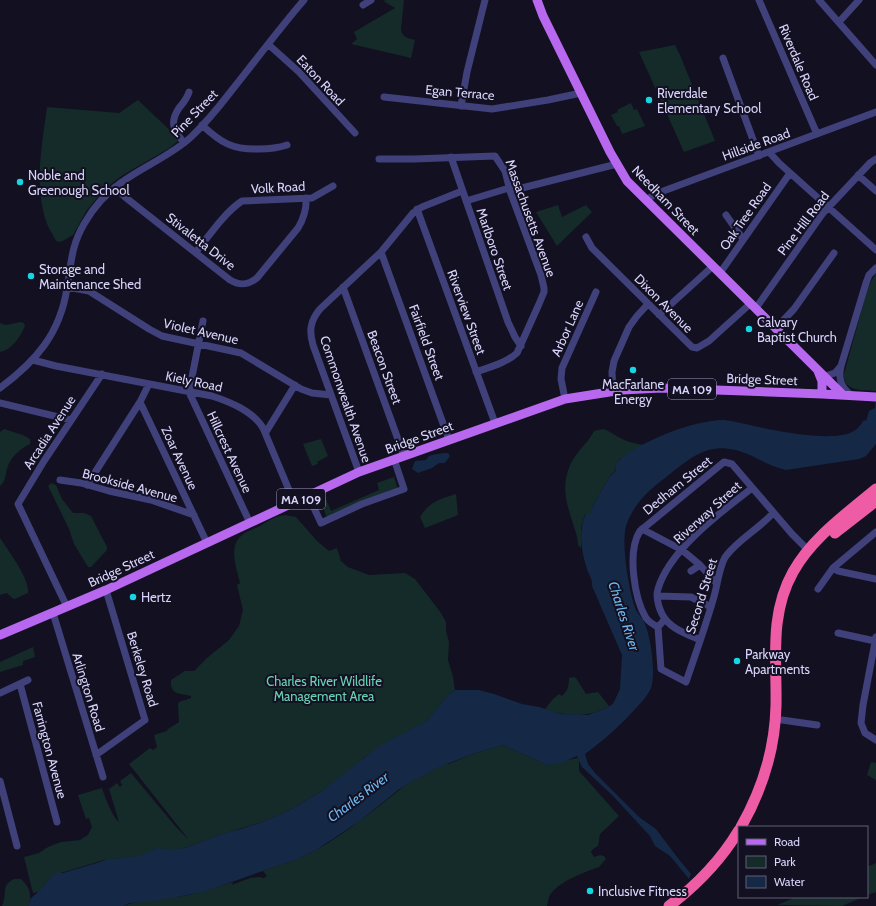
<svg xmlns="http://www.w3.org/2000/svg" width="876" height="906" font-family="Cabin,sans-serif">
<style>
.green{fill:#142b29}
.water{fill:#152946}
.lines{fill:none;stroke-linecap:round;stroke-linejoin:round}
.minor{stroke:#40407b;stroke-width:7}
.major{stroke:#b867ef;stroke-width:9}
.highway{stroke:#ee5ca6;stroke-width:11}
.poi-dot{fill:#17d6e4;stroke:#121021;stroke-width:1.5}
.labels{text-anchor:middle;dominant-baseline:central;stroke-width:4;stroke-linejoin:round;paint-order:stroke}
.shield{fill:#121021;stroke:#9d99ba;stroke-width:1}
.shield-label{font-size:12px;font-weight:bold;fill:#d8d4fb}
.street-label{font-size:13px;fill:#d8d4fb;stroke:#121021}
.poi-label{font-size:13px;fill:#d8d4fb;stroke:#121021;text-anchor:start}
.park-label{font-size:13px;fill:#68d3b5;stroke:#121021}
.water-label{font-size:14px;font-style:italic;fill:#6db7f0;stroke:#121021}
</style>
<rect width="100%" height="100%" fill="#121021"/>
<!-- green -->
<path class="green" d="M387,0H404L401,30C403,38 408,38 415,40L411,58L351,44L357,39L354,32L395,8L383,1Z
M675,45L680,55L715,141L684,152L639,52Z
M138,100L178,138L177,142L168,149L123,175L111,184L97,198L87,210L73,235L61,242L56,241C53,234 48,228 46,221C34,184 42,145 47,107L119,113Z
M631,103L634,110L637,109L645,126L622,134L619,126H617L611,115L618,112L617,110Z
M558,205L562,217L586,205L592,212L557,246L536,212Z
M876,273V391C863,390 843,392 844,374L868,287Z
M21,322L24,323L25,326C20,337 12,350 0,352V323L6,325Z
M4,429L23,435L30,439V444C20,449 10,457 7,469C5,476 6,481 0,486V432Z
M603,429C610,431 614,435 620,438C627,442 635,443 643,445L619,460L615,465L616,469L608,479L592,508V514H585L581,528V548L578,545C578,539 576,533 574,527C567,505 560,486 571,463C577,451 588,443 594,431Z
M321,439L328,456L317,462L318,464L312,466L303,444Z
M394,477L398,489L327,518L319,497L324,494L331,511L379,490L377,483Z
M51,483L56,485L62,499L73,513H84L91,516L107,547V550L91,567H88L74,544L69,529L48,486Z
M456,494L458,515L425,528L420,517C429,502 440,499 456,494Z
M285,515L296,517L317,541L329,551L337,548L341,561L348,567L369,575L405,573L415,579L441,613L446,622V631L449,642L448,660L453,677L455,690L448,695L425,724L366,756L343,776L322,791L290,810L265,821L223,834L179,850L147,856L104,860L61,873L52,877L38,892L33,893L24,857L39,853L48,847L61,842L80,840L88,835L92,827L89,818L86,819L78,795L102,788C105,797 112,816 119,822L109,789L117,783L120,787L122,785L120,781L131,773L176,827L189,840L129,764L150,748L153,750L157,747L154,735L167,731L168,729L179,722L178,704L179,702L191,698V696C181,693 170,696 171,680L185,671H194L207,658L229,640L239,626L243,610L237,585L240,583C237,569 228,548 241,536C246,531 254,529 260,526C268,521 276,516 285,515Z
M0,538C8,550 30,579 28,593L15,599L12,598L7,593L0,595Z
M33,647L35,657L23,661V665L0,672V662Z
M573,677L576,678L586,694L598,692L609,706C590,718 566,717 545,709L553,699L559,694L562,696C568,691 569,685 569,678Z
M503,745L545,764L578,758L579,761V771L619,816L600,834L598,846L593,849L591,852L594,857L600,855L604,856L606,859L599,867C585,872 556,882 549,897C548,900 548,903 547,906H123C139,900 158,899 175,897C195,895 214,888 233,882L232,885L250,878L259,877L264,878L267,876L263,871C281,864 299,859 316,850C346,833 372,812 398,791C412,779 430,772 446,763L449,764L472,754Z
M871,762L876,763V780L867,775Z
M876,863V892L867,895V867Z
M14,879H21C29,886 33,896 28,906H2C8,893 0,886 14,879Z
M796,897H863L842,906L777,905Z"/>
<!-- water -->
<path class="water" d="M876,391V444L866,456L859,459L786,470C773,467 762,461 750,455C709,437 691,458 661,481C646,493 634,505 627,523C620,539 629,593 636,610C638,614 642,618 644,622C651,636 656,673 651,688C648,695 642,702 637,707C621,725 604,740 585,754L588,764L595,773L639,817L656,829L677,857L691,874L689,879L670,856L655,846L650,836L613,796L582,767L577,756L561,763L547,765L503,745L472,754L437,768L411,782L398,790L360,821L316,850L297,859L203,892L155,901L130,903L123,906H28L31,898L37,893L56,872L63,873L100,862L108,859H113L140,856L158,848L171,850L185,848L225,833L241,829L265,821L290,810L322,791L379,746L427,721L448,695L455,690H479L494,694L522,704L539,707L561,714L588,715L604,709L613,704L620,689L622,655L592,586C593,580 589,575 587,569C581,550 578,532 586,513L592,514V508L608,479L616,470L615,464C637,442 693,420 724,420C735,421 744,424 754,426C776,431 835,443 854,431C858,429 861,424 864,420L866,421L869,411L875,408Z
M443,453H448L450,456L445,463H439L432,468L418,473L412,469L415,461L426,460C429,453 437,455 443,453Z"/>
<g class="lines">
<!-- minor -->
<path class="minor" d="M759,0L817,134
M819,0L876,65
M363,5L371,0
M839,22L859,0
M269,45L299,72L355,133
M723,58L759,156
M384,97L492,109L548,100L581,93
M461,106L467,72L485,0
M202,125C221,143 233,150 259,149C269,149 278,148 287,145
M184,143C174,130 169,123 179,108C183,103 187,99 189,92
M769,152L779,163L876,250
M451,157L508,322L515,337L521,346
M379,159H414L495,156L505,171L510,191L541,275L544,288V292L539,304L517,353C506,363 490,367 476,372
M858,175L876,191
M115,187L125,197L230,280C240,286 248,285 257,278L298,228C303,220 307,208 306,198
M510,191L617,164
M645,200L658,193L876,112
M466,201L509,188
M417,209L495,423
M726,215L743,239
M586,237L592,248L692,347L697,348L709,341L751,303
M196,252C209,236 224,213 242,201L312,198L333,186
M381,252L449,440
M720,273L790,173
M67,287L89,291L149,329L162,336L241,353L301,389L312,393L331,395
M343,287L404,456
M756,308L823,213L870,163L876,159
M659,315L713,266
M203,321L189,392L250,523
M776,328L794,309L834,253
M33,360L56,366L212,396C230,402 253,411 263,428L294,502
M825,376L835,373L841,366
M149,384L140,402L207,543
M0,388C36,361 60,334 67,288C71,265 71,246 84,224C93,208 106,193 122,182C144,166 170,156 190,138C206,123 219,107 232,90C256,60 279,29 304,0
M613,391L612,372L614,361L629,327L637,316L648,304
M851,395C841,387 838,379 841,366L866,283L869,275L876,268
M565,399L561,379L562,368L596,292
M0,403L71,420
M266,432L295,385
M359,472L313,345C309,331 310,321 320,309L381,252L413,213L422,207L462,191
M60,480L81,483L109,491L151,500L194,515
M87,485L140,402
M308,495L321,523L362,504L404,489L394,459
M642,529L682,550L700,565L717,584
M833,568L838,571L876,579
M691,571L700,565
M818,589L833,568L876,532
M658,596L691,597L711,607
M67,607L18,504L44,461L102,374
M53,613L103,777
M665,619L658,627C654,625 649,622 646,618C634,598 627,551 640,531L724,462L732,464L792,534L804,546L809,549
M658,627L661,669L686,682C695,655 705,628 713,600C717,589 719,565 726,556C739,539 759,529 773,513
M838,633L875,641
M876,637L863,705L861,723L865,733L876,740
M700,640C689,635 674,630 666,620C660,613 655,598 658,589C669,550 721,512 752,488
M20,684L57,822
M0,693L28,680
M782,720L817,725
M96,755L145,720L106,590
M0,781L17,846"/>
<!-- major -->
<path class="major" d="M537,0L543,16L610,152L627,181L843,395
M818,371L822,381V394
M0,635L106,590L359,472L565,399L622,390L661,388L822,394L876,397"/>
<!-- highway -->
<path class="highway" d="M835,533L876,501
M741,827C762,790 775,748 776,706C777,660 769,615 793,572C812,538 846,514 876,489
M669,906C697,885 721,860 739,830"/>
</g>
<!-- markers -->
<g class="poi-dot">
<circle cx="649" cy="100" r="4"/>
<circle cx="20" cy="182" r="4"/>
<circle cx="31" cy="276" r="4"/>
<circle cx="749" cy="329" r="4"/>
<circle cx="633" cy="370" r="4"/>
<circle cx="133" cy="597" r="4"/>
<circle cx="737" cy="661" r="4"/>
<circle cx="590" cy="891" r="4"/>
</g>
<g class="labels">
<!-- shield labels -->
<g class="shield">
<rect x="668" y="379" width="48" height="20" rx="3"/>
<rect x="277" y="489" width="48" height="20" rx="3"/>
</g>
<g class="shield-label">
<text x="692" y="389">MA 109</text>
<text x="301" y="499">MA 109</text>
</g>
<!-- street labels -->
<g class="street-label">
<text transform="translate(799 62) rotate(67)">Riverdale Road</text>
<text transform="translate(321 80) rotate(47)">Eaton Road</text>
<text transform="translate(460 92) rotate(5)">Egan Terrace</text>
<text transform="translate(194 113) rotate(-46)">Pine Street</text>
<text transform="translate(756 144) rotate(-20)">Hillside Road</text>
<text transform="translate(278 187) rotate(-3)">Volk Road</text>
<text transform="translate(666 200) rotate(46)">Needham Street</text>
<text transform="translate(745 216) rotate(-55)">Oak Tree Road</text>
<text transform="translate(531 218) rotate(70)">Massachusetts Avenue</text>
<text transform="translate(803 223) rotate(-53)">Pine Hill Road</text>
<text transform="translate(201 241) rotate(38)">Stivaletta Drive</text>
<text transform="translate(495 249) rotate(71)">Marlboro Street</text>
<text transform="translate(664 303) rotate(45)">Dixon Avenue</text>
<text transform="translate(467 312) rotate(70)">Riverview Street</text>
<text transform="translate(567 328) rotate(-66)">Arbor Lane</text>
<text transform="translate(201 331) rotate(13)">Violet Avenue</text>
<text transform="translate(427 342) rotate(70)">Fairfield Street</text>
<text transform="translate(385 367) rotate(70)">Beacon Street</text>
<text transform="translate(762 379) rotate(2)">Bridge Street</text>
<text transform="translate(194 381) rotate(12)">Kiely Road</text>
<text transform="translate(346 399) rotate(71)">Commonwealth Avenue</text>
<text transform="translate(49 432) rotate(-57)">Arcadia Avenue</text>
<text transform="translate(419 437) rotate(-20)">Bridge Street</text>
<text transform="translate(230 452) rotate(65)">Hillcrest Avenue</text>
<text transform="translate(180 458) rotate(65)">Zoar Avenue</text>
<text transform="translate(130 485) rotate(15)">Brookside Avenue</text>
<text transform="translate(677 485) rotate(-39)">Dedham Street</text>
<text transform="translate(707 512) rotate(-42)">Riverway Street</text>
<text transform="translate(121 568) rotate(-25)">Bridge Street</text>
<text transform="translate(701 596) rotate(-73)">Second Street</text>
<text transform="translate(143 669) rotate(73)">Berkeley Road</text>
<text transform="translate(89 692) rotate(73)">Arlington Road</text>
<text transform="translate(50 750) rotate(75)">Farrington Avenue</text>
</g>
<!-- poi labels -->
<g class="poi-label">
<text x="657" y="93">Riverdale<tspan x="657" dy="15">Elementary School</tspan></text>
<text x="28" y="175">Noble and<tspan x="28" dy="15">Greenough School</tspan></text>
<text x="39" y="269">Storage and<tspan x="39" dy="15">Maintenance Shed</tspan></text>
<text x="757" y="322">Calvary<tspan x="757" dy="15">Baptist Church</tspan></text>
<text x="633" y="384" text-anchor="middle">MacFarlane<tspan x="633" dy="15">Energy</tspan></text>
<text x="141" y="597">Hertz</text>
<text x="745" y="654">Parkway<tspan x="745" dy="15">Apartments</tspan></text>
<text x="598" y="891">Inclusive Fitness</text>
</g>
<!-- park labels -->
<g class="park-label">
<text x="324" y="681">Charles River Wildlife<tspan x="324" dy="15">Management Area</tspan></text>
</g>
<!-- water labels -->
<g class="water-label">
<text transform="translate(624 616) rotate(72)">Charles River</text>
<text transform="translate(358 797) rotate(-37)">Charles River</text>
</g>
</g>
<!-- legend -->
<rect x="738" y="826" width="130" height="72" fill="#121021" stroke="#615e78"/>
<rect x="746" y="839" width="20" height="6" fill="#b867ef" stroke="#615e78"/>
<text x="774" y="846" font-size="12" fill="#d8d4fb">Road</text>
<rect x="746" y="856" width="20" height="12" fill="#142b29" stroke="#615e78"/>
<text x="774" y="866" font-size="12" fill="#d8d4fb">Park</text>
<rect x="746" y="876" width="20" height="12" fill="#152946" stroke="#615e78"/>
<text x="774" y="886" font-size="12" fill="#d8d4fb">Water</text>
</svg>
